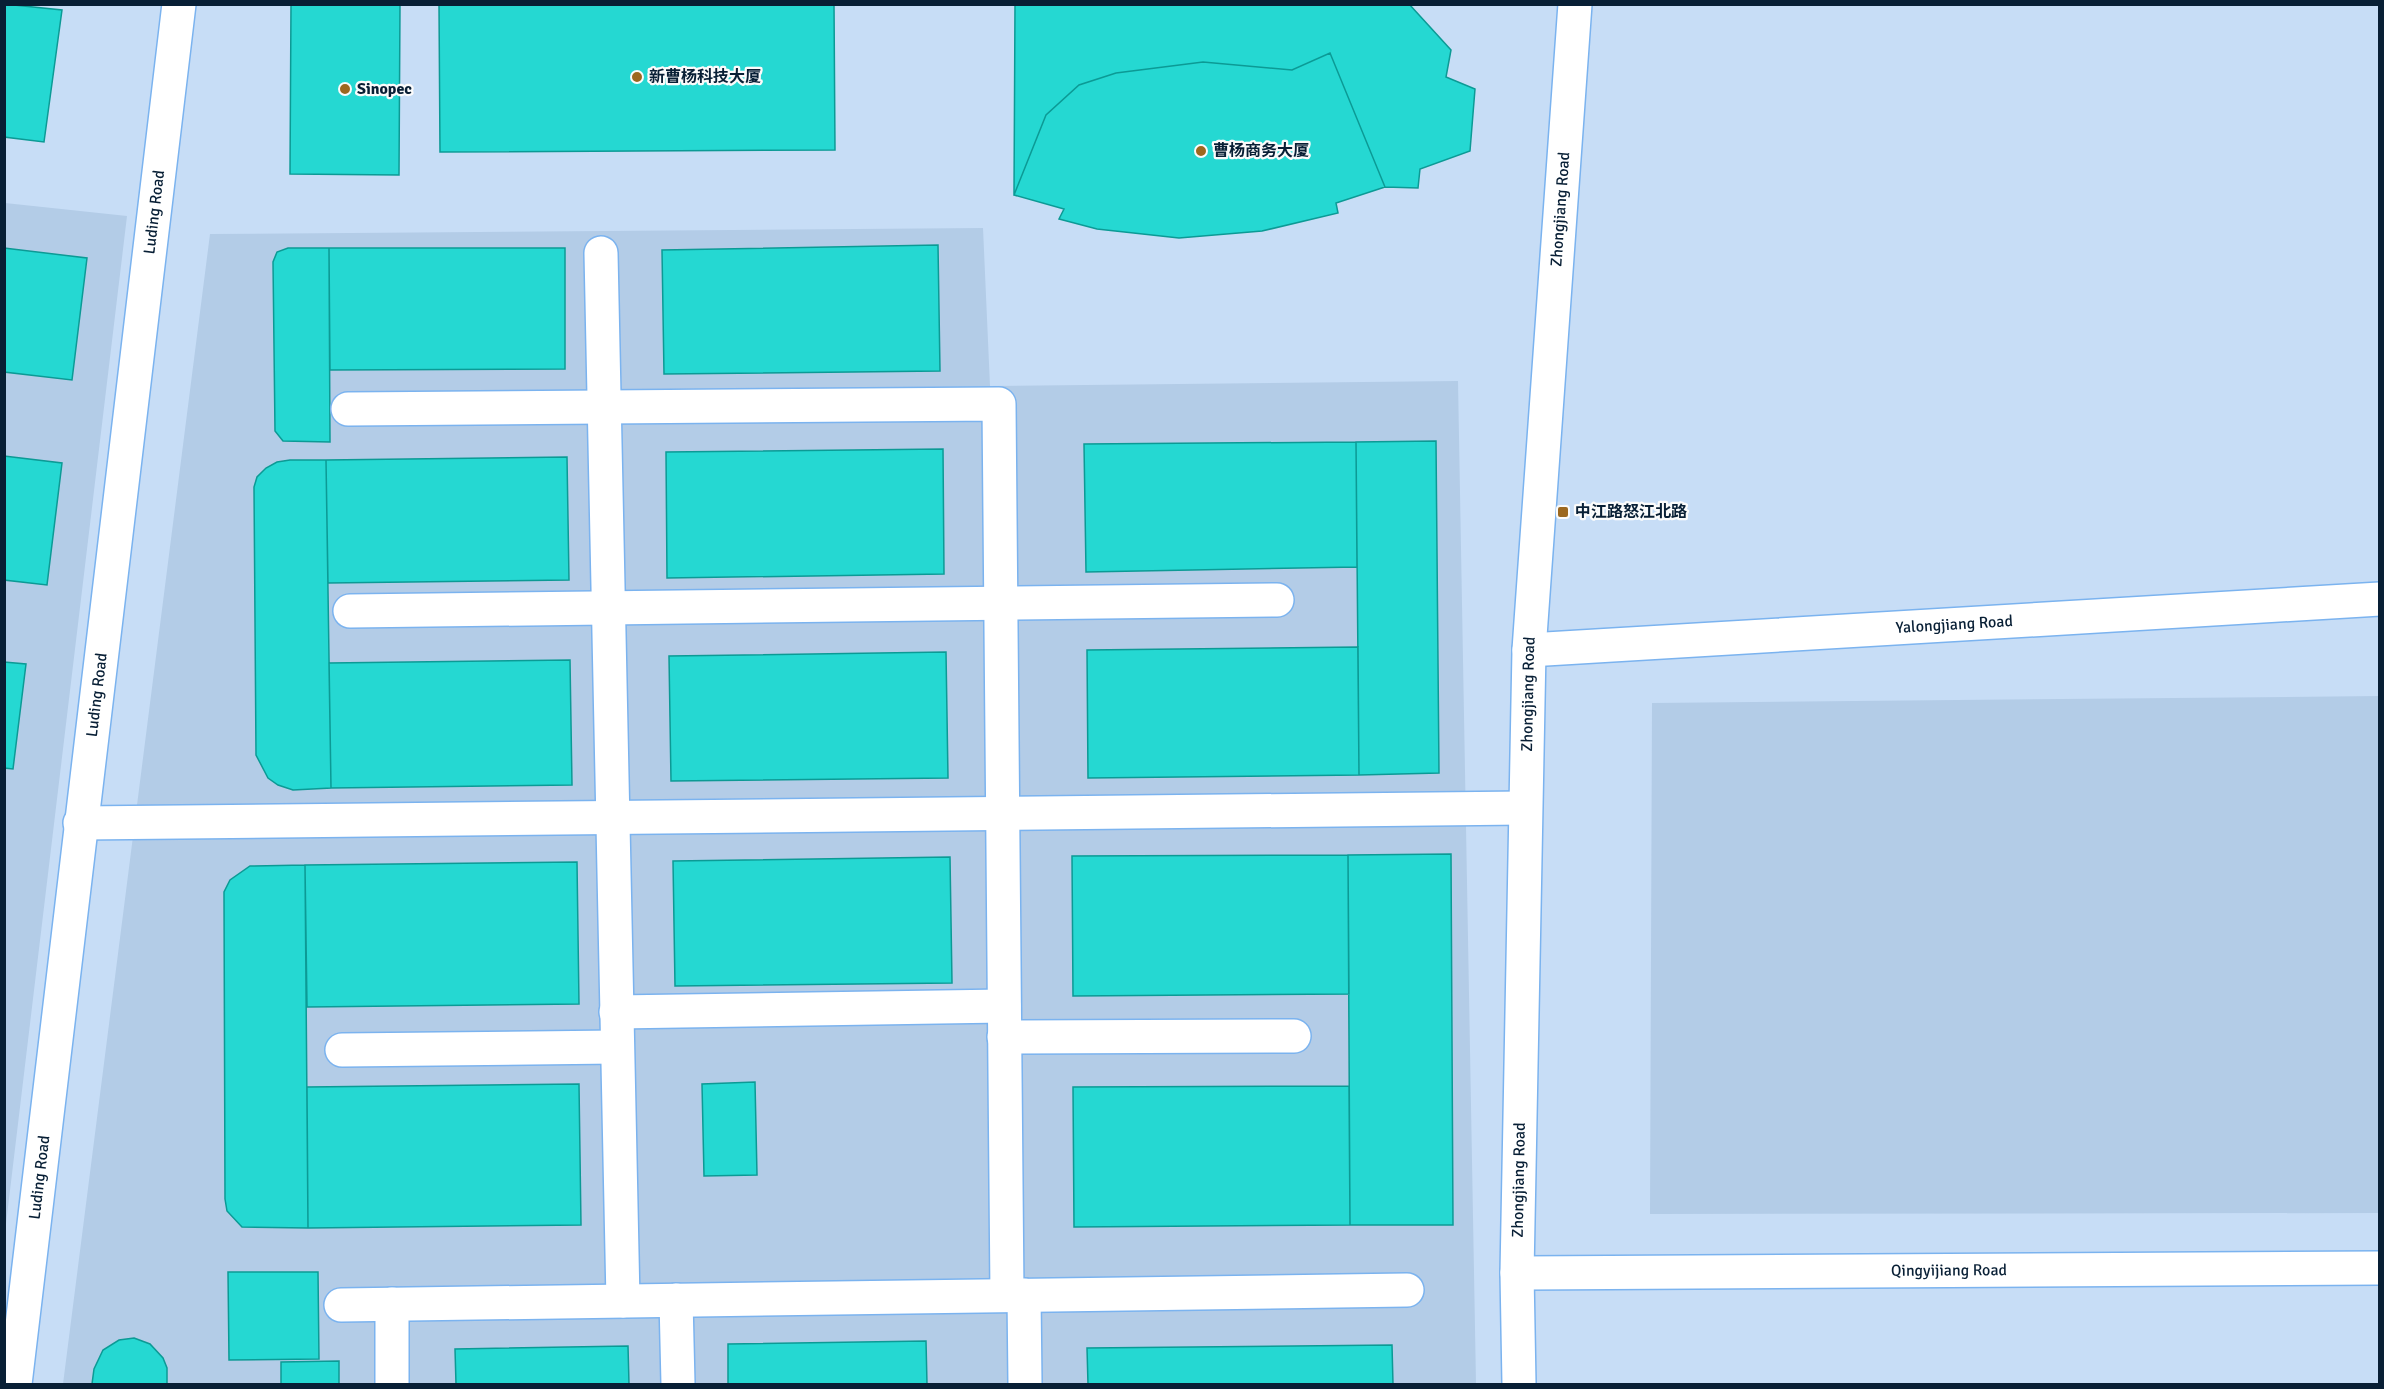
<svg xmlns="http://www.w3.org/2000/svg" width="2384" height="1389" font-family="Signika,'Noto Sans SC',sans-serif">
<style>
.built{fill:#b3cce7}
.building{fill:#25d8d2;stroke:#0c9a95;stroke-width:1.5}
.lines{fill:none;stroke-linecap:round;stroke-linejoin:round}
.minor-casing{stroke:#7bb3ef;stroke-width:36}
.minor{stroke:#fff;stroke-width:33}
.poi-dot{fill:#9c681f;stroke:#fbfbfb;stroke-width:2}
.labels{text-anchor:middle;dominant-baseline:central;stroke-width:4.5;stroke-linejoin:round;paint-order:stroke}
.poi-label{font-size:16px;font-weight:bold;fill:#081f35;stroke:#fbfbfb;text-anchor:start}
.street-label{font-size:16px;fill:#081f35;stroke:#fbfbfb}
</style>
<rect width="100%" height="100%" fill="#c7ddf6"/>
<!-- built -->
<path class="built" d="M5,203L127,216L5,1232Z
M983,228L990,386L1458,381L1476,1384H63L210,234Z
M2379,696V1213L1650,1214L1652,703Z"/>
<!-- building -->
<path class="building" d="M4,4L62,10L44,142L4,137Z
M291,4H400L399,175L290,174Z
M439,4H834L835,150L440,152Z
M1015,4H1409L1451,50L1446,77L1475,89L1470,151L1420,169L1418,188L1385,187L1336,203L1338,213L1262,231L1179,238L1097,229L1059,219L1064,209L1014,195Z
M1330,53L1385,187L1336,203L1338,213L1262,231L1179,238L1097,229L1059,219L1064,209L1014,195L1046,115L1079,85L1116,73L1203,62L1292,70Z
M938,245L940,371L664,374L662,250Z
M4,248L87,258L72,380L4,372Z
M288,248H329L330,442L283,441L275,431L273,262L277,252Z
M329,248H565V369L330,370Z
M1436,441L1439,773L1359,775L1356,442Z
M1356,442L1357,567L1086,572L1084,444Z
M943,449L944,574L667,578L666,452Z
M4,456L62,463L47,585L4,580Z
M567,457L569,580L328,583L326,460Z
M290,460H326L331,788L293,790L278,785L268,778L256,755L254,487L257,477L266,468L277,462Z
M1358,647L1359,775L1088,778L1087,650Z
M946,652L948,778L671,781L669,656Z
M570,660L572,785L331,788L329,663Z
M4,662L26,664L13,769L4,768Z
M1451,854L1453,1225H1350L1348,855Z
M1348,855L1349,994L1073,996L1072,856Z
M950,857L952,983L675,986L673,861Z
M577,862L579,1004L307,1007L305,865Z
M305,865L308,1228L242,1227L227,1211L225,1199L224,892L230,880L250,866Z
M755,1082L757,1175L704,1176L702,1084Z
M579,1084L581,1225L308,1228L307,1087Z
M1349,1086L1350,1225L1074,1227L1073,1087Z
M228,1272H318L319,1359L229,1360Z
M134,1338L150,1344L163,1358L167,1368V1384H92L94,1369L103,1350L119,1340Z
M926,1341L927,1384H728V1344Z
M1392,1345L1393,1384H1088L1087,1348Z
M628,1346L629,1384H456L455,1349Z
M339,1361V1384H281V1362Z"/>
<g class="lines">
<defs>
<g id="minor">
<path d="M601,253L623,1301"/>
<path d="M348,409L999,404L1007,1295"/>
<path d="M350,611L1277,600"/>
<path id="s1" d="M1529,650L2380,599"/>
<path d="M80,823L1524,808"/>
<path d="M616,1012L1004,1006"/>
<path d="M1004,1037L1294,1036"/>
<path d="M342,1050L617,1047"/>
<path id="s2" d="M1517,1273L2380,1268"/>
<path d="M1024,1295L1025,1384"/>
<path d="M676,1300L678,1384"/>
<path d="M392,1304V1384"/>
<path d="M341,1305L1407,1290"/>
<path id="s3" d="M15,1384L179,4"/>
<path id="s4" d="M1519,1384L1517,1273L1529,650L1575,4"/>
</g>
</defs>
<!-- minor casing -->
<use href="#minor" class="minor-casing"/>
<!-- minor -->
<use href="#minor" class="minor"/>
</g>
<!-- markers -->
<g class="poi-dot">
<circle cx="637" cy="77" r="6"/>
<circle cx="345" cy="89" r="6"/>
<circle cx="1201" cy="151" r="6"/>
<rect x="1557" y="506" width="12" height="12" rx="3"/>
</g>
<g class="labels">
<!-- poi labels -->
<g class="poi-label">
<text x="649" y="77">新曹杨科技大厦</text>
<text x="357" y="89">Sinopec</text>
<text x="1213" y="151">曹杨商务大厦</text>
<text x="1575" y="512">中江路怒江北路</text>
</g>
<!-- street labels -->
<g class="street-label">
<text stroke="none"><textPath href="#s4" startOffset="1176">Zhongjiang Road</textPath></text>
<text stroke="none"><textPath href="#s3" startOffset="1180">Luding Road</textPath></text>
<text stroke="none"><textPath href="#s1" startOffset="426">Yalongjiang Road</textPath></text>
<text stroke="none"><textPath href="#s3" startOffset="694">Luding Road</textPath></text>
<text stroke="none"><textPath href="#s4" startOffset="690">Zhongjiang Road</textPath></text>
<text stroke="none"><textPath href="#s3" startOffset="208">Luding Road</textPath></text>
<text stroke="none"><textPath href="#s4" startOffset="204">Zhongjiang Road</textPath></text>
<text stroke="none"><textPath href="#s2" startOffset="432">Qingyijiang Road</textPath></text>
</g>
</g>
<!-- border -->
<rect width="2384" height="1389" fill="none" stroke="#081f35" stroke-width="12"/>
</svg>
